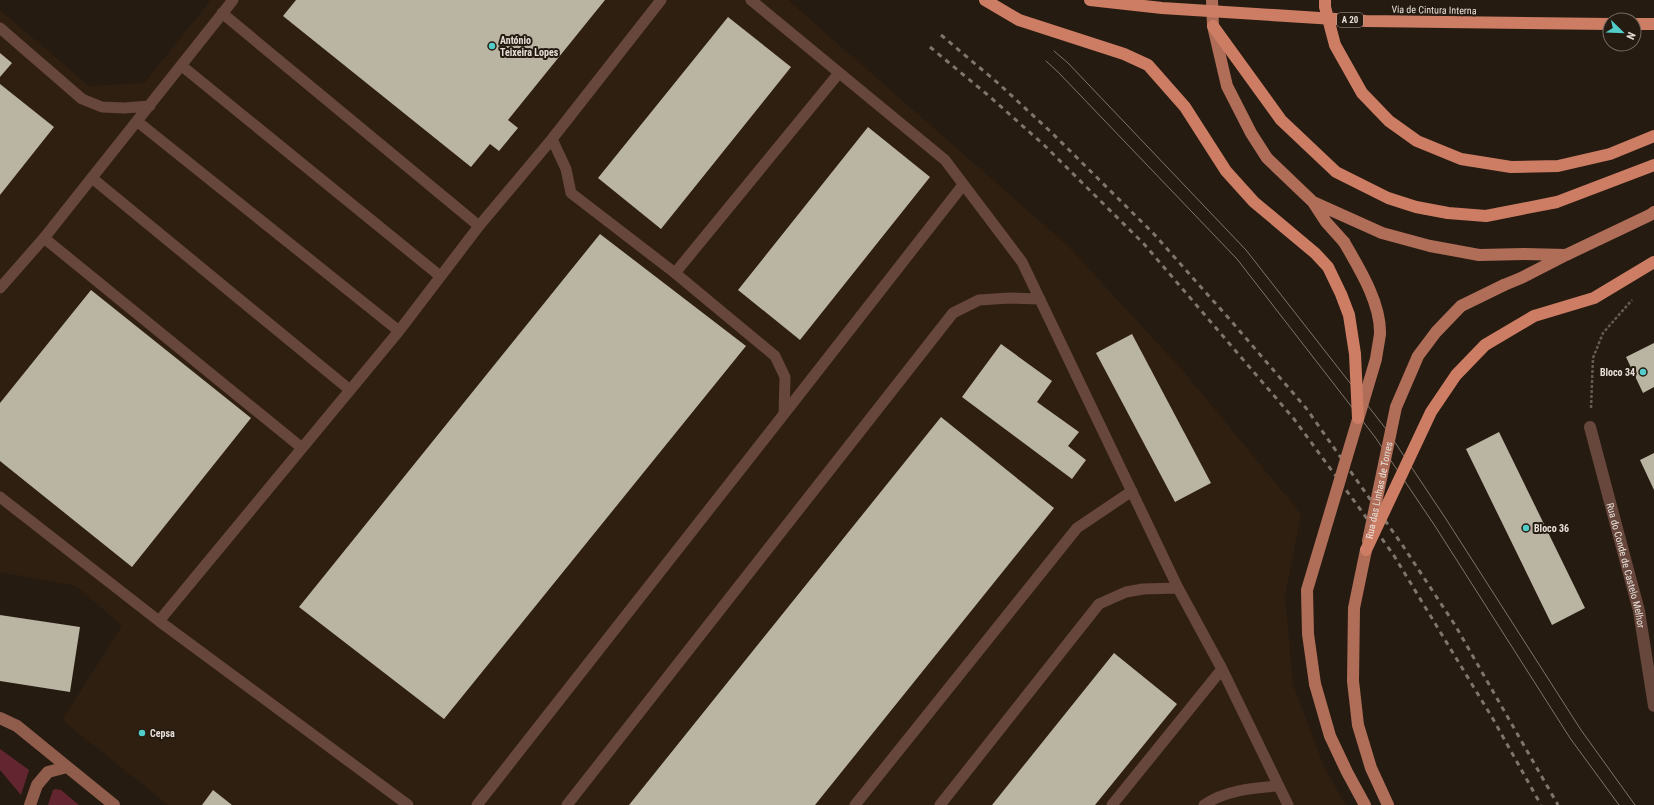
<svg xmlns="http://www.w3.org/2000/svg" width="1654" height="805" font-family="'Roboto Condensed',sans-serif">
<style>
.built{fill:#2f1f10}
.green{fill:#632630}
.building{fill:#bab4a3}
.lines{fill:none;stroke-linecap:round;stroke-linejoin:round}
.path{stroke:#655b52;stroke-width:2.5;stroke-dasharray:3 2;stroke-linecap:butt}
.lane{stroke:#67463c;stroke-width:11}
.street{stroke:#67463c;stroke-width:12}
.secondary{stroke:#905d4c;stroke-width:12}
.primary{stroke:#b06e59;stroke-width:12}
.highway{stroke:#cd7d64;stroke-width:12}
.tram{stroke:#7e756c;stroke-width:1}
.rail{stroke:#7e756c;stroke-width:3;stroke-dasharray:5 5;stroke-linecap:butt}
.primary-bridge{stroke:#b06e59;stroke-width:12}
.highway-bridge{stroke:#cd7d64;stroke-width:12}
.poi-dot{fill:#53cdca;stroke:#261b11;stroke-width:1.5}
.labels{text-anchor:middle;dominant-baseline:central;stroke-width:4;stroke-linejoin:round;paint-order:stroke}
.shield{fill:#261b11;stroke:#ada59d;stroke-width:1}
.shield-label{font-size:9px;font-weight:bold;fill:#e7e0d9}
.street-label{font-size:10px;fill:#e7e0d9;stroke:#261b11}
.poi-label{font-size:10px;font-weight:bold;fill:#e7e0d9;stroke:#261b11;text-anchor:start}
</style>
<rect width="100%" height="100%" fill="#261b11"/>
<!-- built -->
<path class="built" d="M211,0H788L1067,245L1185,373L1301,514L1285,596L1293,684L1324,767L1346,805H168L62,720L122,626L76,586L0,572V10L89,86L144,83Z"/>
<!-- green -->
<path class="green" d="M0,749L29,770L21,795L0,770Z
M56,789L61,790L79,805H48L53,790Z"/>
<!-- building -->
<path class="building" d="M296,0H605L508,120L518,128L499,151L490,144L471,167L283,16Z
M728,17L791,67L661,229L598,178Z
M0,53L12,63L0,77Z
M0,84L54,127L0,195Z
M868,127L930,177L800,340L738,290Z
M600,234L746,346L444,719L299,607Z
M91,290L251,418L132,567L0,461V403Z
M1132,334L1211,483L1175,502L1096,353Z
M1654,343V387L1643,393L1626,357Z
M1001,344L1052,381L1037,402L1079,432L1068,446L1086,460L1072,479L962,397Z
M941,417L1054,508L815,805H629Z
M1499,432L1585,608L1552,625L1466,449Z
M1654,453V490L1640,460Z
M0,615L80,627L70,692L0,681Z
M1114,653L1177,704L1095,805H992Z
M213,790L232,805H202Z"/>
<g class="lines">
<!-- path -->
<path class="path" d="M1591,408L1593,358L1603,333L1632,300"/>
<!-- lane -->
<path class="lane" d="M751,0L945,160L1022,262L1178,588L1222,669L1288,805
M222,13L479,226
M0,28L82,99L102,107L124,108L150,106
M182,66L440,276
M138,122L399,331
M552,139L566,169L571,193L675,273L775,356L785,377L784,414
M92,178L350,390
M44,238L302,448
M675,273L839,73
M0,288L44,238L233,0
M0,497L159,621L408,805
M159,621L399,331L479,226L552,139L661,0
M477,805L784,414L963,185
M567,805L953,313L979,300L1010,298L1040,299
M855,805L1077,528L1132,491
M940,805L1099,604L1126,592L1143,589L1178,588
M1112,805L1222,669
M1204,805C1225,790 1253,788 1278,786"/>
<!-- street -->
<path class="street" id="s1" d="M1590,427L1639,611L1654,706"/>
<!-- secondary -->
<path class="secondary" d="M0,718L17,726L114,805
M30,805L37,785L48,772L67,767"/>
<!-- primary -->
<path class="primary" d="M1212,0L1213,26L1227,86L1251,133L1267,158L1313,202L1382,233L1430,246L1479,255L1524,254L1566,255
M1313,202L1326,222L1344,242
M1504,285L1521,278L1566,255L1650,215L1654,212
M1366,550L1354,608L1353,681L1358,725L1371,768L1388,805
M1315,684L1330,736L1347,772L1365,805"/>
<!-- highway -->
<path class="highway" d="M1325,0V7L1335,45L1362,93L1389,121L1417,141L1461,159L1511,167L1558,166L1610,154L1654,136
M1634,24H1654
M1213,26L1281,120L1336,172L1388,198L1416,207L1448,213L1486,216L1557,202L1654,165"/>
<!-- tram -->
<path class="tram" d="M1054,51L1068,63L1246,250L1386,429L1446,519L1581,730L1635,805
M1046,61L1059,73L1237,259L1375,437L1435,526L1570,738L1619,805"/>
<!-- rail -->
<path class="rail" d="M941,35L999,84L1052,133L1153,233L1232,322L1306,408L1403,546L1455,625L1558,805
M930,47L989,96L1044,145L1144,244L1294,419L1393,554L1493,719L1541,805"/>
<!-- primary-bridge -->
<g class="primary-bridge">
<path id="s2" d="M1368,541L1396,407L1418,356L1436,332L1461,306L1504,285"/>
<path d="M1315,684L1308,634L1307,590L1376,359C1377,351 1379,342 1380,334C1381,303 1359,268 1344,242"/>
</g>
<!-- highway-bridge -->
<path class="highway-bridge" d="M985,0L1019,20L1124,54L1148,65L1185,107L1226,171L1254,202L1315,253L1328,267L1341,294L1349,315L1355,354L1358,418
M1090,0L1162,8L1366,21L1610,24
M1366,550L1431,412L1456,375L1485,345L1534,316L1594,298L1654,262"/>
</g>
<!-- markers -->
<g class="poi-dot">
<circle cx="492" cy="46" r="4"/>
<circle cx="1643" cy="372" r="4"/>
<circle cx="1526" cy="528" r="4"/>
<circle cx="142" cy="733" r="4"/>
</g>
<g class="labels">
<!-- shield labels -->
<rect class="shield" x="1337" y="13" width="26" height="14" rx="3"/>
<g class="shield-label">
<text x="1350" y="20">A 20</text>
</g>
<!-- street labels -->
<g class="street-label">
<text transform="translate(1434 10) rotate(1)">Via de Cintura Interna</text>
<text stroke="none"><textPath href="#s2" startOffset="52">Rua das Linhas de Torres</textPath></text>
<text stroke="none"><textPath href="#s1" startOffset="143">Rua do Conde de Castelo Melhor</textPath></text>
</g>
<!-- poi labels -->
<g class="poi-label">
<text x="500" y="40">António<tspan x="500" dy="12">Teixeira Lopes</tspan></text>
<text x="1635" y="372" text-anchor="end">Bloco 34</text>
<text x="1534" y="528">Bloco 36</text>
<text x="150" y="733">Cepsa</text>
</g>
</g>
<!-- north arrow -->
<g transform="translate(1622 32) rotate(113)"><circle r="19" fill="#261b11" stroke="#736a61"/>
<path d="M0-3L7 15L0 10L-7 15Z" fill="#53cdca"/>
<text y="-6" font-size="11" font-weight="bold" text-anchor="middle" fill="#e7e0d9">N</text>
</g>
</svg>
